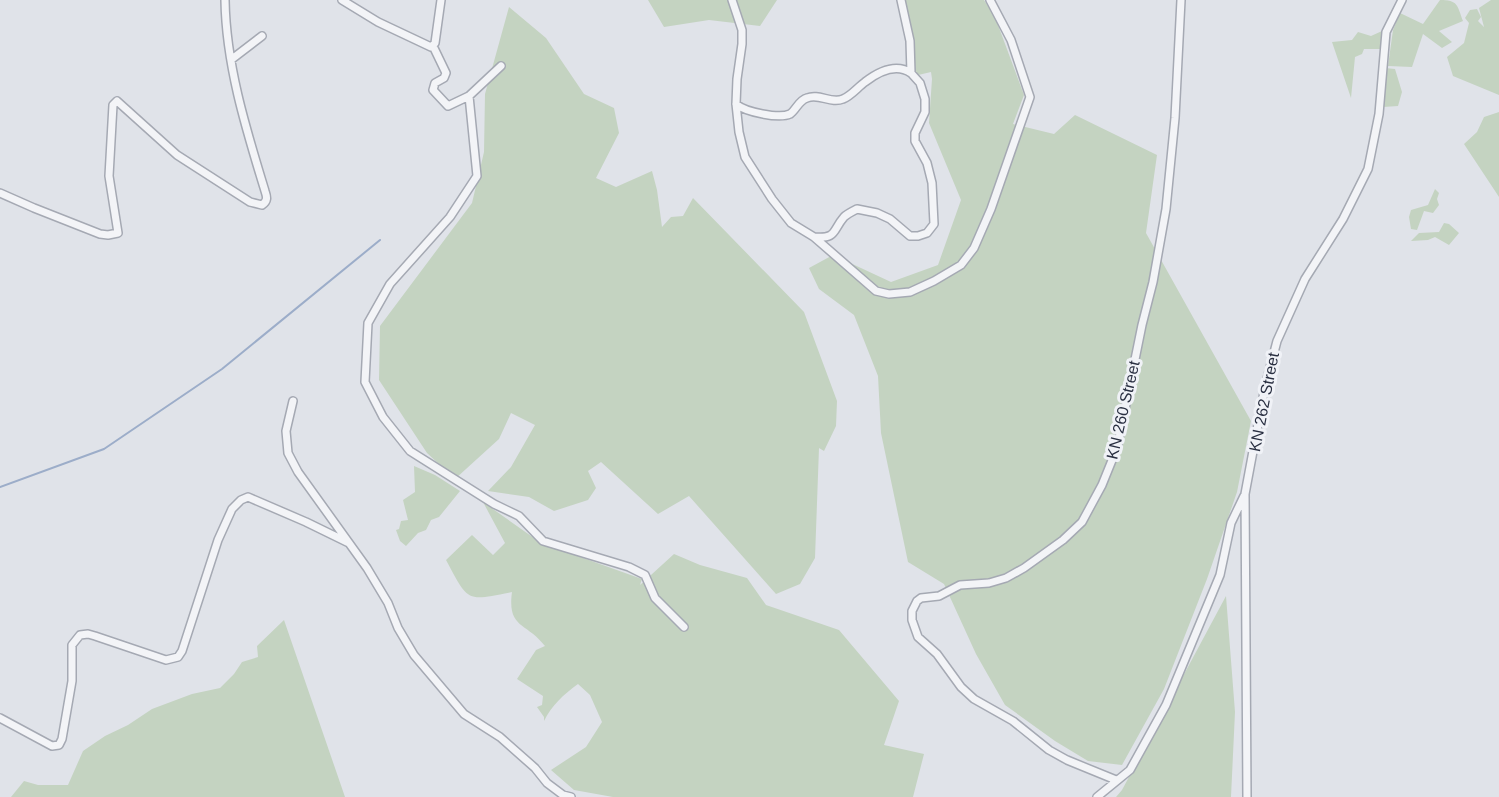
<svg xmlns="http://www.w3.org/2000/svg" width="1499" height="797" font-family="Arial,sans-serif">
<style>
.green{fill:#c4d3c1}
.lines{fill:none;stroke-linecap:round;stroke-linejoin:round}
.stream{stroke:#9cadc9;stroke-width:2}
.minor-casing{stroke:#a5a9b3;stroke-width:10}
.minor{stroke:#f3f4f7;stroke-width:7}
.labels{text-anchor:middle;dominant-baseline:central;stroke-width:6;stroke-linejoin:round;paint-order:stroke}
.street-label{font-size:16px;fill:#292f41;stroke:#f0f2f7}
</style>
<rect width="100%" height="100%" fill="#e0e3e9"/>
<!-- green -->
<path class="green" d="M648,0H777L760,26L709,20L664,27Z
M903,0H984L995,17L1024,95L1013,124L1054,134L1075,115L1157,155L1146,233L1251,421L1237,492L1207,579L1164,689L1122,765L1088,761L1055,741L1005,705L976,654L944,584L908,562L881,433L878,376L854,315L819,289L809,268L833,255L891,282L938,265L961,200L929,123L932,79L931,72L914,76V45Z
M1440,0C1458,0 1457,5 1463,21L1439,31L1452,42L1442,48L1423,34L1412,67L1388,66L1393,30L1400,13L1423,24Z
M1491,0H1499V95L1453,76L1447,57L1464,43L1469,23L1465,18L1470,10L1477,9L1481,17L1478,21L1484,27L1479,8Z
M509,7L546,38L584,94L614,108L619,133L596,178L616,187L652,171L657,190L662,227L671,217L683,216L693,198L804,312L837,401L836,426L824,451L819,448L815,558L800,584L776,594L689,496L658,514L601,462L588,471L596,488L588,500L554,511L529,497L488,491L511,467L535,425L511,413L499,439L455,479L427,453L379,380L380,326L472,203L484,152L485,94Z
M1382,31L1380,49H1364L1362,54L1355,57L1351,98L1332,42L1352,40L1358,32L1371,36Z
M1385,68L1395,69L1402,92L1398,106L1383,107Z
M1499,112V197L1464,144L1477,132L1484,117Z
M1435,189L1439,193L1437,199L1439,205L1433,213L1424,211L1417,230L1411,229L1409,217L1411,210L1428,205Z
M1444,223L1449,224L1459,233L1449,245L1435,237L1428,240L1411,241L1419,233L1439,232Z
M414,466L435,475L460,491L439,517L431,520L426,530L418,533L406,546L400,541L396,530L399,529L401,521L408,520L403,500L415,492Z
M483,502L541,543L642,579L640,585L674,554L700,565L747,578L766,605L839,630L899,701L884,745L924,754L913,797H613L574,790L551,770L586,747L602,722L590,695L578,684C563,695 552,705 544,721V717L537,707L542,705L543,696L517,679L536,650L545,646C527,622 507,629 512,592C466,601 469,603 446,560L472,535L493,555L505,543Z
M1226,596L1235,712L1231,797H1116L1122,790Z
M284,620L345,797H11L24,781L38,785H68L83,751L105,736L128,725L152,709L192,694L220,688L234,674L242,662L258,657L257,646Z"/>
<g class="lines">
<!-- stream -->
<path class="stream" d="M0,487L104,449L222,369L380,240"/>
<defs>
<path id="minor" d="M342,0L378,22L431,47L435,43L441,0
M732,0L742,30V44L737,79L736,104L739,132L745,157L772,199L791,223L814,237L876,291L889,294L910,292L934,281L961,265L974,248L991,209L1030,97L1011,40L990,0
M433,46L446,73L444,78L435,83L433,90L448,106L469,96
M232,59L262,36
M501,66L469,96L477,176L450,217L390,284L368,323L365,382L383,417L410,451L494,504L519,516L543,541L629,567L645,575L655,598L684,627
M736,104C745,112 779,119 790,114C796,110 799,100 807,98C819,93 831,104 843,99C851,96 858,87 865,82C878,72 896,63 911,73
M0,193L34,208L100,234L108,235L118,233L109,176L113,105L117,101L177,155L250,202L262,205C268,201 267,197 265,191C246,129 226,65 225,0
M814,237C837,239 832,231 844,217C847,214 853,211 857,209L877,213L890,219L910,236H918L927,233L934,224L932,183L927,163L915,141V133L925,112V99L920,83L911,73L910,41L901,0
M293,401L286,431L288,453L298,472L367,568L388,603L398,628L414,655L464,714L500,737L535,768L547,783L563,795L571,797
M0,718L52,746L59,745L62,739L72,681V645L80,635L88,634L95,636L166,660L178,657L182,651L218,540L232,509L241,500L248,497L306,522L349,543
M1116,780L1067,760L1049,750L1013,721L974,699L961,687L937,654L918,637L912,620V611L917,601L921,598L939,596L960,585L989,583L1006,578L1024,568L1063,540L1082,522L1102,485L1117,448L1142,325L1153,282L1166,209L1175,118L1181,0
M1097,797L1130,770L1166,705L1220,575L1231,523L1244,496
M1247,797L1245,494L1265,387L1277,341L1305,279L1343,219L1368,169L1379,114L1386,32L1402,0"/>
</defs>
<!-- minor casing -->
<use href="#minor" class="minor-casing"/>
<!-- minor -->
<use href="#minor" class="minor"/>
</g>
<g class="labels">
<!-- street labels -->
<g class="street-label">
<text transform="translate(1264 402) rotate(-79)">KN 262 Street</text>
<text transform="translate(1123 410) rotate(-77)">KN 260 Street</text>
</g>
</g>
</svg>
